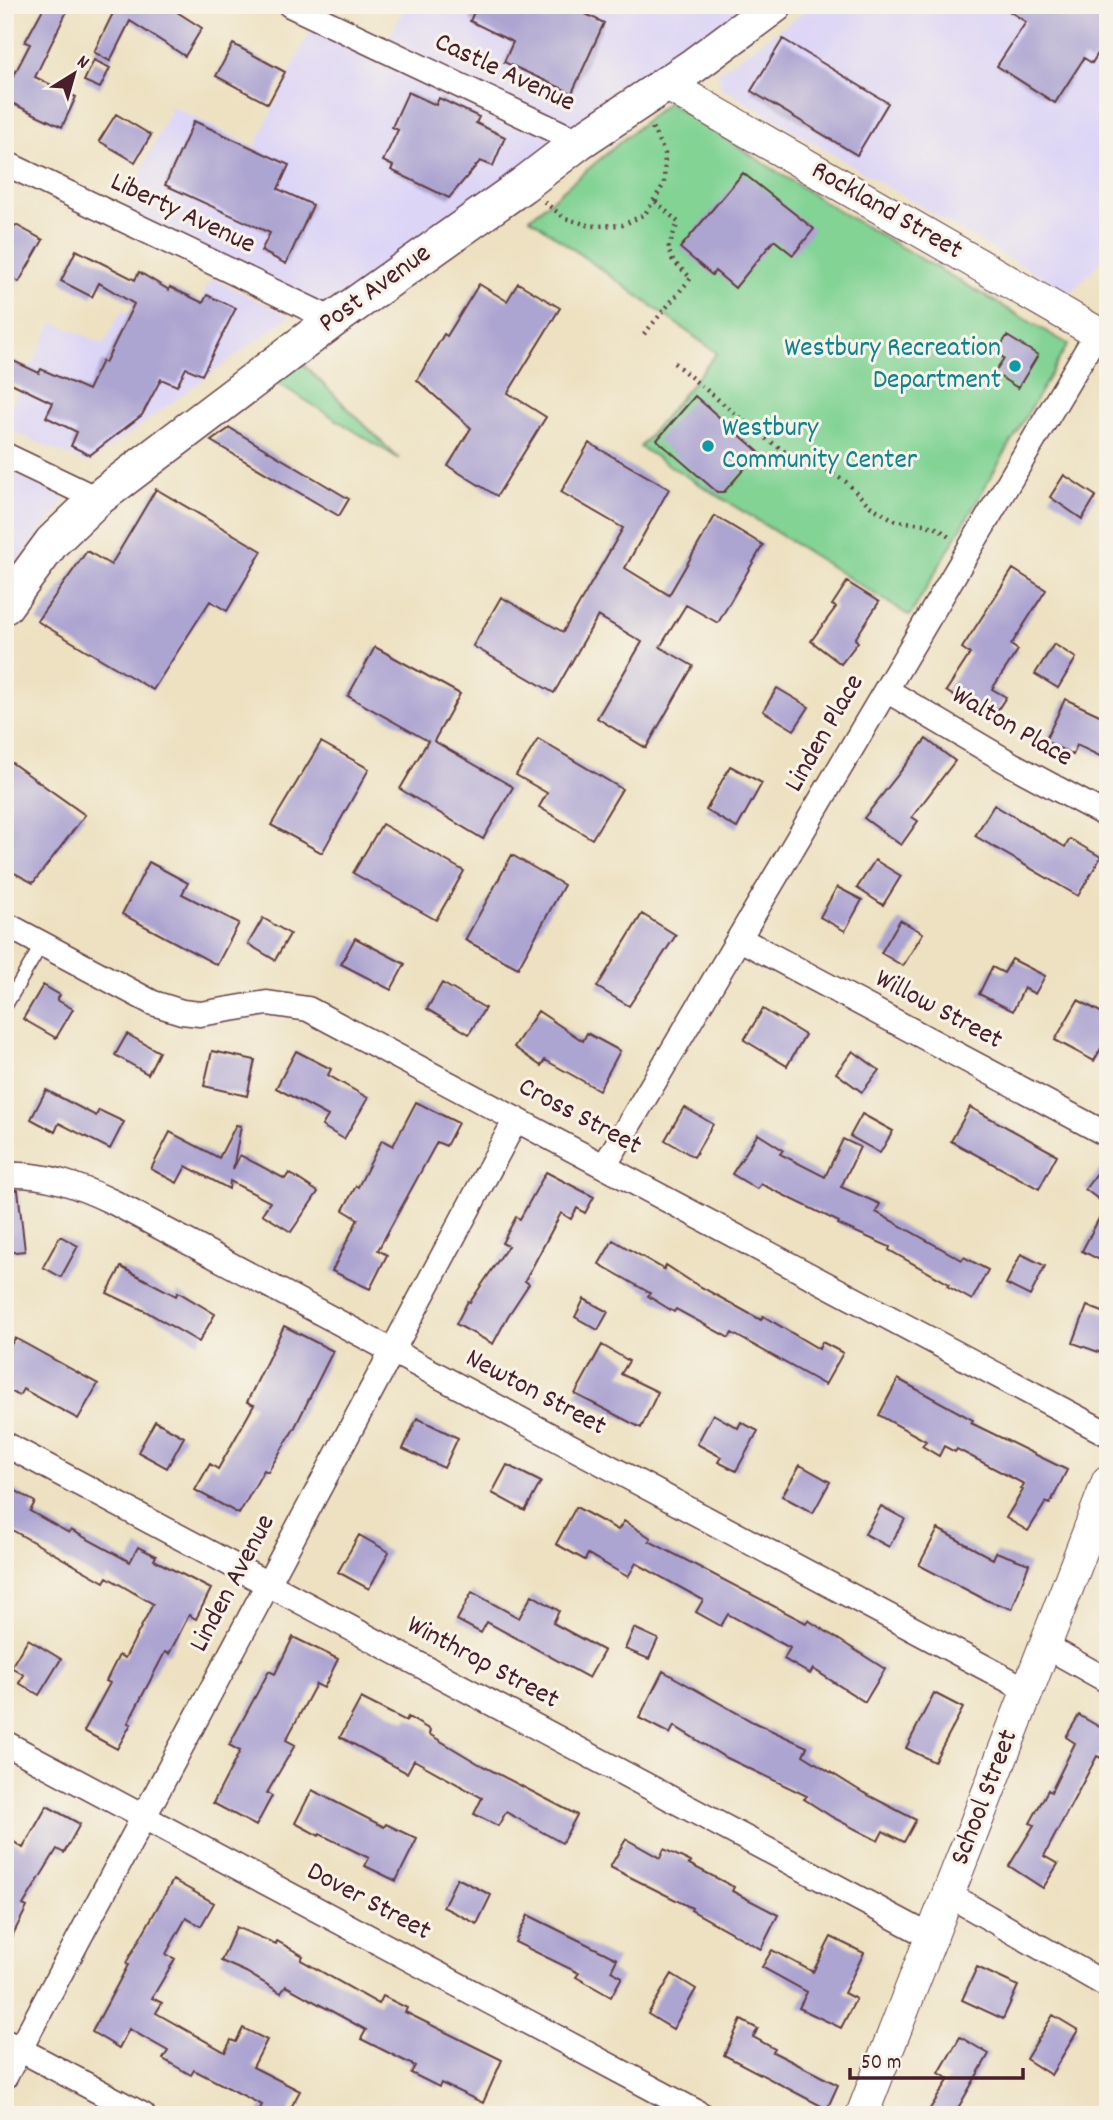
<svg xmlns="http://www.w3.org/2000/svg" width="1113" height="2120" font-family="Dekko,sans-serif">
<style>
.built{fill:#ddd5f6}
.green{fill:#82d394;stroke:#667960;stroke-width:2}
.building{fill:#ada5d1}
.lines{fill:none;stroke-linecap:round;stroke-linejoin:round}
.service-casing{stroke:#623c42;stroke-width:15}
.minor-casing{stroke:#623c42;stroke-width:27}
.tertiary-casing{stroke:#623c42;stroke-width:34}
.secondary-casing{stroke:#623c42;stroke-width:38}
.path{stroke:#623c42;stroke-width:4.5;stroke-dasharray:2 5;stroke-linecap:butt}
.service{stroke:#fff;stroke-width:12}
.minor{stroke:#fff;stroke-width:24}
.tertiary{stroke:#fff;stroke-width:32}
.secondary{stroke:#fff;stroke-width:35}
.culture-dot{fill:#0f9aa8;stroke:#f7f3e8;stroke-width:2.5}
.labels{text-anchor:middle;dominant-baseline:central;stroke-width:6;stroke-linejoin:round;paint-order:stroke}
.street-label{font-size:28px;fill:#4a1f2b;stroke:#f7f3e8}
.culture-label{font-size:28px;fill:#0d838f;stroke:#f7f3e8;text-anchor:end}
</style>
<rect width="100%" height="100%" fill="#f7f3e8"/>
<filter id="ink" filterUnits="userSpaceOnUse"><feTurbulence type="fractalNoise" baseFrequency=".0143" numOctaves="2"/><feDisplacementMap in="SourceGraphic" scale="14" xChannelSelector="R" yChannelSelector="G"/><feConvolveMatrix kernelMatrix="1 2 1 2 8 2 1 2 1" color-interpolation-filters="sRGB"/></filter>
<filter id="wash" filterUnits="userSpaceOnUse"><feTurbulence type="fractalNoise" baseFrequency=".00686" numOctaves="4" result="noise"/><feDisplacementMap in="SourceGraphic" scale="28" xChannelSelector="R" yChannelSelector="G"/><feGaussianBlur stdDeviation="1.57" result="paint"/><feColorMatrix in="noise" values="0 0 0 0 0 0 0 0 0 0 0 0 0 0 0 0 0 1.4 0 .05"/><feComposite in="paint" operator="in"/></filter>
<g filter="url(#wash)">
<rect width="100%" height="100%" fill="#ede1c1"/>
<!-- built -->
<path class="built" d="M405,5H775L333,320L119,218L172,106L255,147L316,18L384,50Z
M814,5H1108V248L1103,259L1071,292L997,252L721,87L718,72Z
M212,278L290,316L88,464L5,428V418L53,322L104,344L122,310L181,336Z
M5,469L66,499L5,579Z"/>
<!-- green -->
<path class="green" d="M668,102L837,210L1068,344L910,616L640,447L717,353L530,218Z
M291,352L399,459L262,373Z"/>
<g id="blocks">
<!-- building -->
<path class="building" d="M45,5H70L35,77L76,97L62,127L5,100V74L13,77L30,44L25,42Z
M105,5H166L202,28L185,56L130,21L110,61L94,52L114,11Z
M477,5H568L604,23L572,93L504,62L513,42L470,21Z
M1000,5H1108V37L1092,63L1084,58L1055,103L997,66L1026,22Z
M783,39L888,103L857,155L751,91Z
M233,44L285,72L268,104L216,76Z
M94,60L110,68L100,88L84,81Z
M408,92L436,105L439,98L479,117L476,123L505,137L493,166L480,161L449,198L391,170L393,166L383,161L398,130L392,127Z
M116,114L151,135L135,162L99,141Z
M194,121L289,165L278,189L313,205L286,264L261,251L270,233L165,185Z
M743,173L814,229L793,255L774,240L735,288L715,271L712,275L680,248Z
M16,225L43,240L19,282L5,274V243Z
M76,250L135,280L139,272L169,290L170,287L203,303L207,295L236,308L202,375L186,368L177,386L161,379L142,415L90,455L71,446L77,432L46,417L53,403L5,380V357L39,373L41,369L88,390L102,361L105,363L134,304L99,283L92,297L61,281Z
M518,283L560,308L508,393L546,417L497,496L448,466L471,428L417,380L444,334L447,336L479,284L507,301Z
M1007,336L1038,355L1018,388L994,373L1004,358L996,353Z
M695,396L759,452L724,492H717L657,440Z
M230,428L349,499L339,516L211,441Z
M589,443L669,489L625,568L669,595L715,516L763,545L718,623L686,605L660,647L693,666L646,748L597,718L642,642L598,616L554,693L473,646L501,597L563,632L623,528L561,492Z
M1064,475L1096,496L1082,519L1050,497Z
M156,489L262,551L227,611L210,601L153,690L37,621L87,551L111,565Z
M1013,569L1046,590L1011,645L1018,650L992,689L1006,697L991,720L946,691L970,654L962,648Z
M847,582L879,602L855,639L858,642L841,664L811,641L836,607L832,605Z
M1054,644L1076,658L1058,688L1035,674Z
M375,647L460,694L434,741L513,787L483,839L400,789L428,741L348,696Z
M777,688L809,707L794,730L763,711Z
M1065,699L1108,719V760L1077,745L1073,755L1045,741Z
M538,739L622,789L592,839L539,807L547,793L516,775Z
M926,739L955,761L912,817L918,821L901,845L864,818Z
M321,742L369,769L322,853L271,825Z
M5,758L85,815L33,883L5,868Z
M730,766L762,783L737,828L706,810Z
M994,805L1065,847L1070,839L1101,857L1078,896L975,836Z
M382,824L464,871L436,920L353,873Z
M512,855L564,885L518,968L465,940Z
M875,860L901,876L883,905L857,888Z
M149,862L188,883L182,894L239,923L217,965L122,914Z
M837,887L862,900L845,931L820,917Z
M642,914L676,935L629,1006L597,987Z
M263,918L290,934L275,960L248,944Z
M900,920L923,933L903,966L881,953Z
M355,938L405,964L391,990L341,964Z
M1012,959L1045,976L1035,994L1024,988L1013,1011L979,994L992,967L1004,973Z
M442,983L485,1008L469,1034L427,1009Z
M43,985L60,995L57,1000L73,1009L56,1038L23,1019Z
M1078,1000L1108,1016V1036L1094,1061L1055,1040Z
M763,1009L805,1035L787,1066L744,1040Z
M538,1011L583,1041L587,1033L620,1051L599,1090L545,1060L541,1066L514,1047Z
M127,1034L159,1052L148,1074L115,1055Z
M212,1051L255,1060L247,1096L204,1086Z
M296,1051L331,1069L328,1075L368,1098L344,1139L322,1126L328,1116L276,1088Z
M853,1051L879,1070L862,1092L836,1073Z
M46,1090L96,1116L99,1110L124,1122L110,1149L59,1123L55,1132L31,1119Z
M416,1102L458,1123L446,1146L437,1142L378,1250L387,1255L370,1289L332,1271L358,1219L343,1210L356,1186L358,1187L382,1140L393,1146Z
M684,1107L713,1124L694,1157L665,1140Z
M970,1107L1057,1155L1039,1189L951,1141Z
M862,1114L893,1131L880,1153L850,1136Z
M236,1125L241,1126L233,1169L240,1155L285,1179L289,1173L318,1192L291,1232L262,1214L270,1202L230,1181L229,1189L186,1166L177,1183L151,1169L170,1132L219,1158Z
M758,1134L783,1150L780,1154L825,1177L843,1139L860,1147L841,1187L880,1204L876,1212L962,1260L964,1257L988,1270L972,1300L947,1286L949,1284L889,1250L890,1247L838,1224L839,1222L761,1184L757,1189L732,1174Z
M1108,1159V1264L1082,1251L1106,1205L1085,1189Z
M546,1172L594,1197L585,1213L577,1208L571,1219L561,1213L525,1281L529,1284L508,1316L493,1344L456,1324L468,1301L470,1302L508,1246L502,1243L516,1217L520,1219Z
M5,1190H18L25,1251L5,1253Z
M60,1236L78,1246L61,1277L43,1267Z
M613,1240L664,1269L666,1265L692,1282L761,1320L763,1316L819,1349L822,1342L843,1353L825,1385L732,1333L729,1338L676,1309L674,1312L648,1296L650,1293L599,1264Z
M1021,1254L1045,1266L1030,1296L1006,1284Z
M121,1267L176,1296L178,1292L215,1314L199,1342L145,1311L107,1293Z
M584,1299L608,1312L598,1330L575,1317Z
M1087,1306L1108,1314V1343L1104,1354L1073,1343Z
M284,1326L333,1351L295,1427L268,1472L264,1470L239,1514L195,1490L210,1464L218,1469L254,1405L247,1402Z
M15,1338L98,1384L78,1419L23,1389L19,1396L5,1388V1355Z
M602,1345L629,1361L621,1374L658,1392L641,1428L575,1394Z
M898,1379L973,1420L971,1423L1067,1470L1050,1504L1046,1502L1028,1531L1006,1518L1023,1490L1021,1489L1024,1484L957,1449L955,1452L944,1446L939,1456L922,1446L926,1441L879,1415Z
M713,1414L738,1428L741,1422L758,1431L736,1471L718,1462L721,1457L697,1444Z
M417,1418L458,1438L444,1468L403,1449Z
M155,1421L184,1437L167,1468L138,1452Z
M507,1465L541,1482L525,1511L492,1493Z
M800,1465L830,1482L813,1513L782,1496Z
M11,1488L35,1502L30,1511L69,1533L71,1530L130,1562L138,1547L156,1556L154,1560L211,1589L196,1619L189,1615L169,1654L165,1652L128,1723L131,1724L117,1749L84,1731L110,1683L106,1681L119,1655L125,1658L153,1604L107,1577L104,1582L5,1526V1499Z
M881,1506L905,1519L889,1547L865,1534Z
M576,1507L618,1530L624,1521L651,1538L649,1541L806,1623L808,1620L885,1669L865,1702L813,1669L810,1674L784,1659L790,1648L728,1614L721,1626L696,1612L703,1600L636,1563L628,1577L588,1554L585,1560L556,1544Z
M938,1529L993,1559L996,1552L1029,1564L1012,1609L986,1600L919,1565Z
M359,1535L389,1552L369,1589L338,1572Z
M472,1592L519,1618L532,1595L559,1611L553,1623L604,1651L589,1678L487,1622L481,1633L457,1620Z
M634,1628L658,1639L649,1659L625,1649Z
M293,1637L338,1659L324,1688L316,1684L286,1740L295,1745L267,1793L272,1796L256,1826L213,1803L240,1751L229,1745L269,1671L275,1674Z
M28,1639L61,1659L39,1695L19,1683L24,1675L11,1667Z
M663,1671L753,1722L807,1747L803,1755L862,1792L916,1820L904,1842L883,1831L878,1841L832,1817L804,1799L807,1796L723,1756L674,1726L670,1734L639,1718Z
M934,1693L963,1708L934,1762L906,1748Z
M361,1698L406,1721L408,1717L430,1730L429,1734L479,1764L577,1815L562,1843L506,1812L498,1826L474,1814L482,1798L414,1760L407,1773L340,1737Z
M1079,1715L1108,1732V1748L1101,1758L1097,1756L1044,1856L1058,1864L1043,1888L1009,1866L1034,1825L1030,1823L1048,1790L1051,1792L1075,1743L1066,1737Z
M312,1790L384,1827L386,1824L417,1839L396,1881L365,1866L369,1858L320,1834L319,1836L295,1823Z
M47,1806L80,1824L64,1853L57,1849L23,1905L27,1907L5,1950V1850L11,1840L23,1848Z
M626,1839L660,1858L664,1849L691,1862L689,1864L734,1887L732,1891L778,1915L761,1949L691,1910L692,1908L610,1867Z
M457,1878L491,1895L477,1924L443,1907Z
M173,1880L214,1903L201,1926L186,1918L166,1954L175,1959L152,1998L162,2003L156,2013L225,2052L231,2040L236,2042L243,2028L267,2040L253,2067L300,2091L287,2115H257L262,2105L194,2070L191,2075L163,2059L168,2051L129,2029L119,2048L92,2032L128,1965L126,1963Z
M528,1915L617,1959L611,1971L622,1977L611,1997L576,1977L579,1973L515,1942Z
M236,1927L276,1944L277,1941L303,1956L301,1960L379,2004L383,1996L407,2008L405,2012L502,2060L483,2103L441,2083L439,2087L411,2073L415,2066L361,2039L366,2030L286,1986L281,1993L246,1972L221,1961Z
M831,1937L864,1953L844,1993L856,1999L841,2028L799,2008L807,1992L762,1967L772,1950L813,1972Z
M977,1967L1018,1986L1003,2019L962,2000Z
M672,1974L696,1989L673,2029L648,2014Z
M1053,2015L1078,2030L1051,2075L1026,2059Z
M741,2020L758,2029L753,2037L775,2049L773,2052L838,2085L827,2109L724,2055Z
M960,2037L989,2054L954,2115H926L949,2079L939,2073Z"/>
</g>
</g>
<g filter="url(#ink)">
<use href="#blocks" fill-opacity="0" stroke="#623c42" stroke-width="2"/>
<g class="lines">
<defs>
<path id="service" d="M5,1007L42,944"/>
<path id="minor" d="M290,5L579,142
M5,163L333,320
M5,455L97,499
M886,690L1013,765L1108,816
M5,924L153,1003L182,1012L200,1014L267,1003L308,1009L1108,1434
M740,939L1108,1135
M605,1165L1097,333
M5,1175C45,1173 80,1186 115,1203L1029,1691
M5,1444L931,1937
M1046,1646L1108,1681
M5,1743L702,2115
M949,1895L1108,1986
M6,2042L143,2115
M5,2077L516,1119"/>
<path id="tertiary" d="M664,83L1108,339
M862,2115C944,1903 1028,1693 1108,1481"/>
<path id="secondary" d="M5,606L52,542L97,499L333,320L523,185L579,142L693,66L775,5"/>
</defs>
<!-- service casing -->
<use href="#service" class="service-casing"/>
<!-- minor casing -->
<use href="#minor" class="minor-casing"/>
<!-- tertiary casing -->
<use href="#tertiary" class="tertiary-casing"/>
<!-- secondary casing -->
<use href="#secondary" class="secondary-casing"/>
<!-- path -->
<path class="path" d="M544,202L565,218L591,226L623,225L645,214L664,184L665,154L651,125
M644,334L691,278L673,261L668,249L678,222L654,200
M674,363L757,432L801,463L824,469L846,482L870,506L896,521L924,524L939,529L949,537"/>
<!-- service -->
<use href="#service" class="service"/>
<!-- minor -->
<use href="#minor" class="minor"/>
<!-- tertiary -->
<use href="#tertiary" class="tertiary"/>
<!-- secondary -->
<use href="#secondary" class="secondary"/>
</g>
</g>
<!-- markers -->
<g class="culture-dot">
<circle cx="1015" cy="366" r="7"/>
<circle cx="708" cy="446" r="7"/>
</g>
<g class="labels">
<!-- street labels -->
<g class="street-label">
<text transform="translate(504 74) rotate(25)">Castle Avenue</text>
<text transform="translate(886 212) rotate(30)">Rockland Street</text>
<text transform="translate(182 215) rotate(25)">Liberty Avenue</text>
<text transform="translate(376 290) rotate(-36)">Post Avenue</text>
<text transform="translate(1011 728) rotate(30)">Walton Place</text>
<text transform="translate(826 734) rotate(-60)">Linden Place</text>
<text transform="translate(938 1011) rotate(28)">Willow Street</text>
<text transform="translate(579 1118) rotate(28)">Cross Street</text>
<text transform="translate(535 1394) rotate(28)">Newton Street</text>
<text transform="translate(234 1584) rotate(-62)">Linden Avenue</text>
<text transform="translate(482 1664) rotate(28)">Winthrop Street</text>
<text transform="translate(986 1798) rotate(-69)">School Street</text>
<text transform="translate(368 1903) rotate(28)">Dover Street</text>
</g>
<!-- culture labels -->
<g class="culture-label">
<text x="1001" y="350">Westbury Recreation<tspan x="1001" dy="32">Department</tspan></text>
<text x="722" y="430" text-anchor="start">Westbury<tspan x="722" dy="32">Community Center</tspan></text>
</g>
</g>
<!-- margin -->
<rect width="1113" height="2120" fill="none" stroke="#f7f3e8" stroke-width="28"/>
<!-- north arrow -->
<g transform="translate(74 74) rotate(37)" stroke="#f7f3e8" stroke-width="5" paint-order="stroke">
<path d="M0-5L12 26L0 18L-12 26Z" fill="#4a1f2b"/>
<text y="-10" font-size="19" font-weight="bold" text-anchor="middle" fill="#4a1f2b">N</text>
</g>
<!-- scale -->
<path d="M850 2068v10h173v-10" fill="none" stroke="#4a1f2b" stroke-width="3.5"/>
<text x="861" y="2068" font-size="21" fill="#4a1f2b" stroke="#f7f3e8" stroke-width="5" paint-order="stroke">50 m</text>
</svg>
